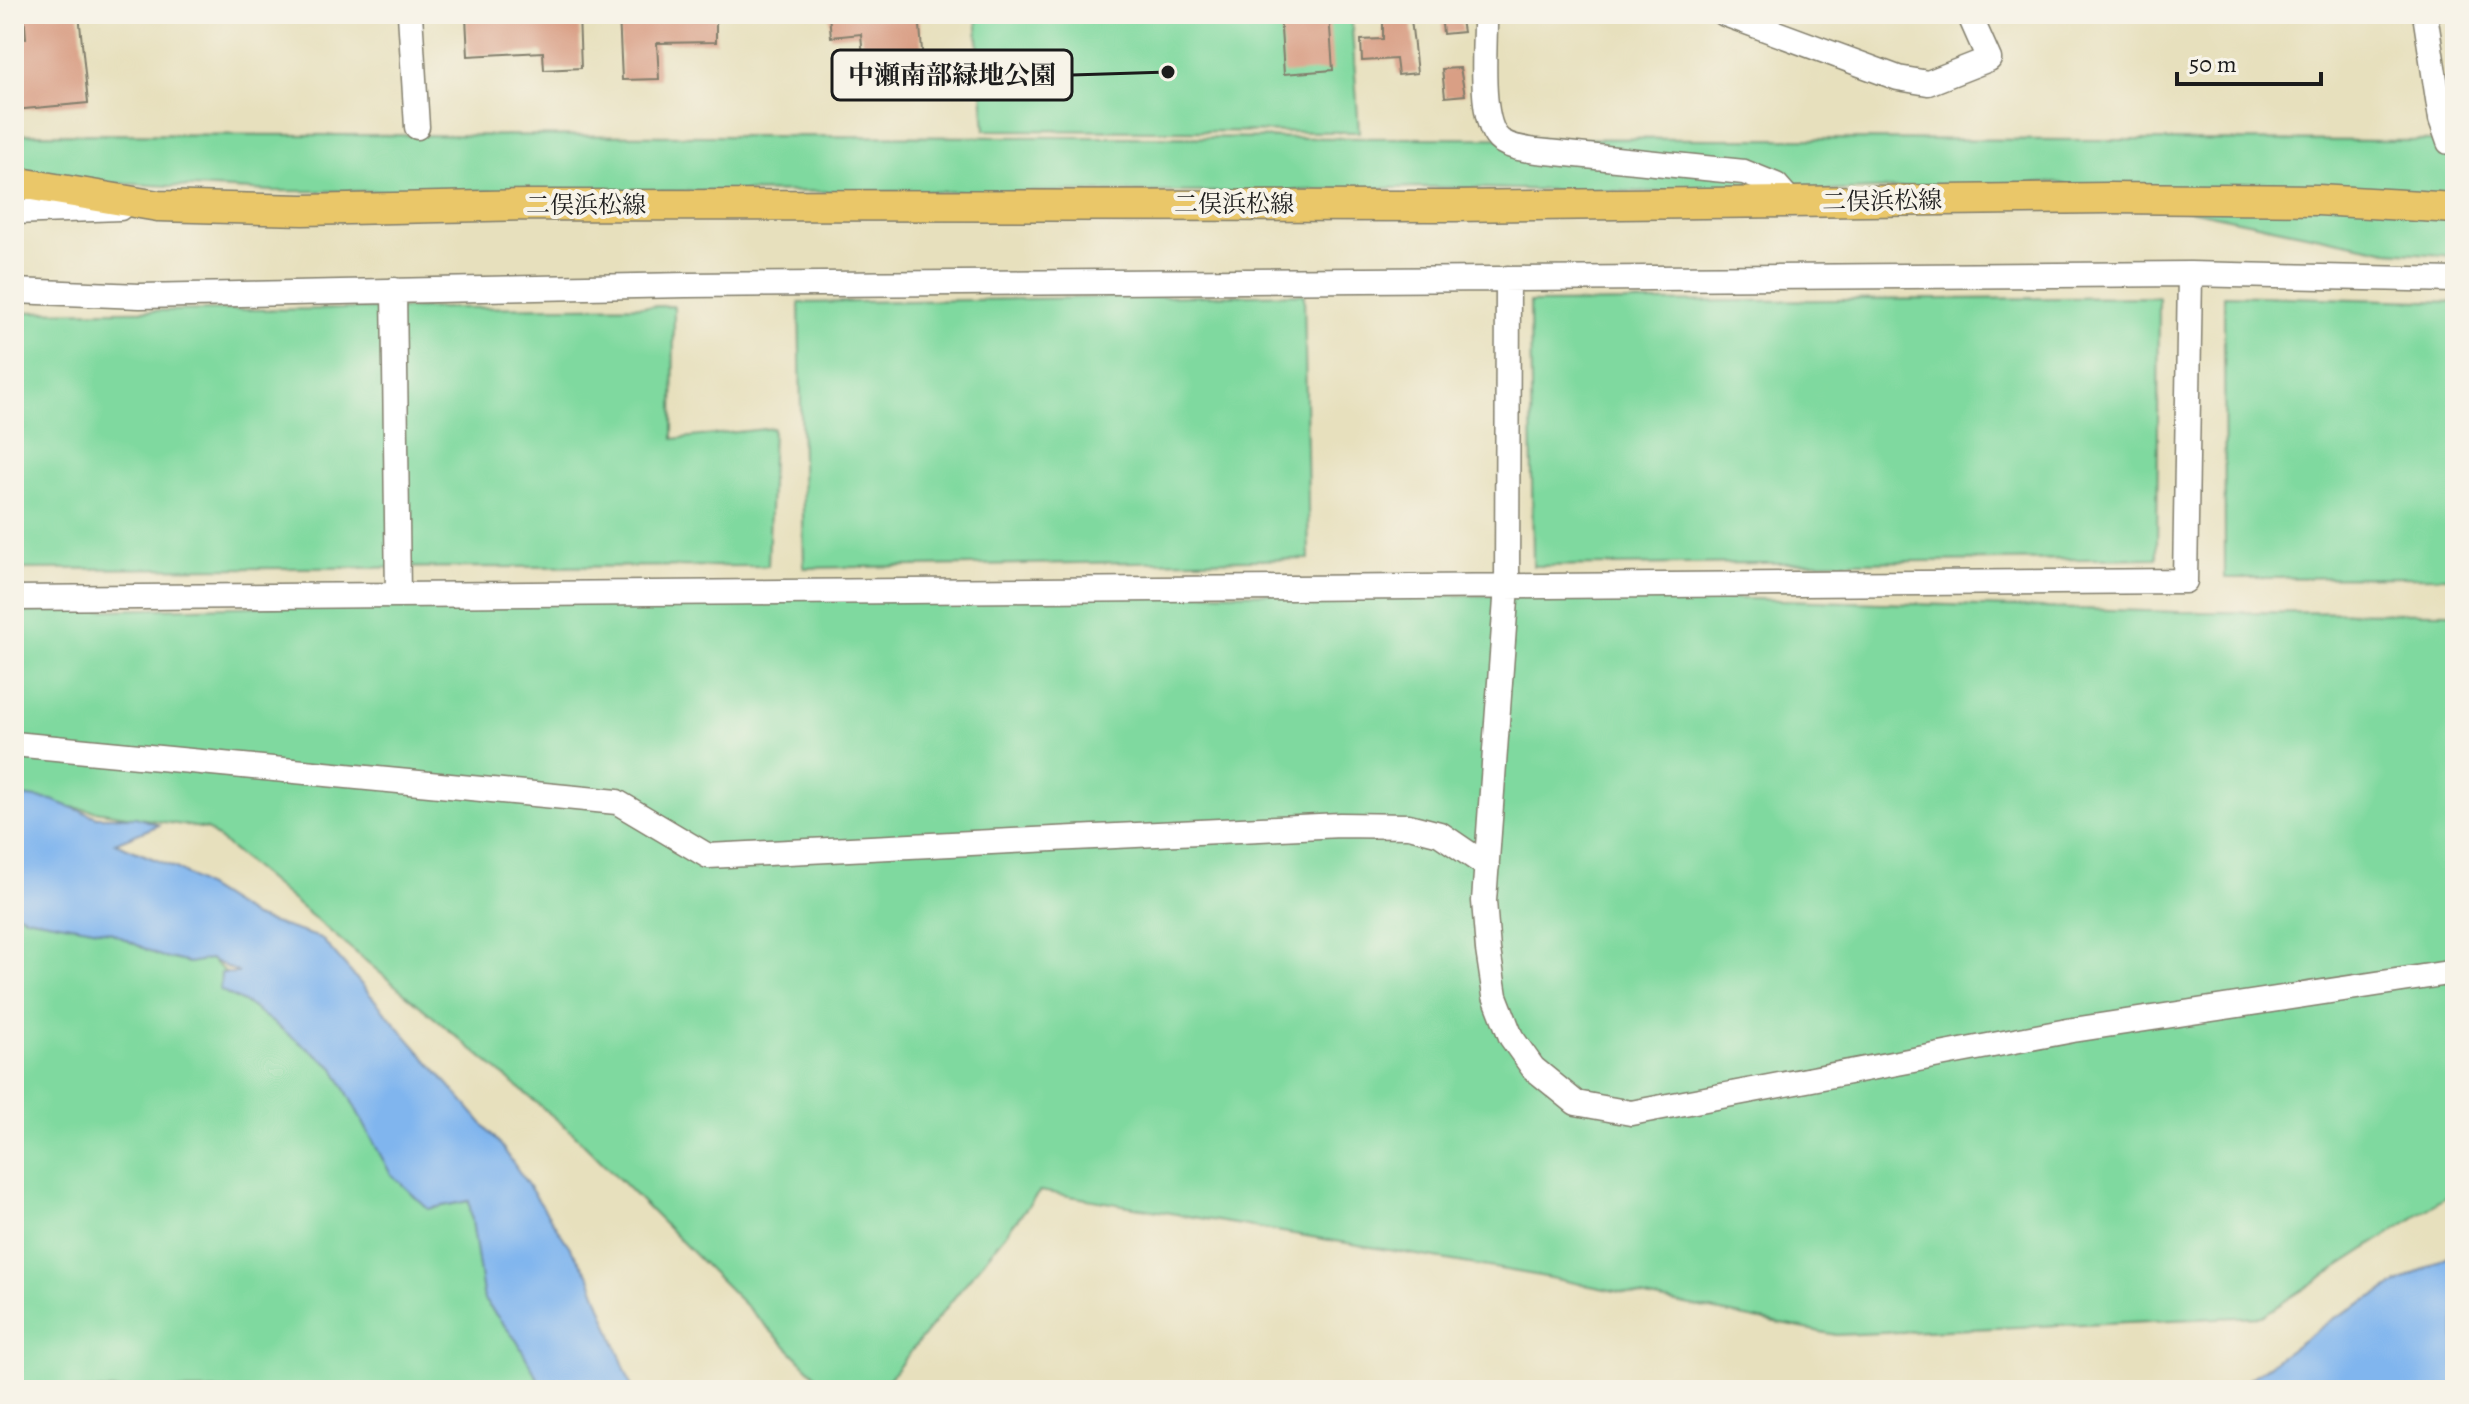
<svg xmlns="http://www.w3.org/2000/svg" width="2469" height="1404" font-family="Alegreya,'Noto Serif JP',serif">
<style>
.green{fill:#7fd99f;stroke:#4e7a5e;stroke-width:2}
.water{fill:#80b5ee;stroke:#4e6885;stroke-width:2}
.building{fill:#d99f85}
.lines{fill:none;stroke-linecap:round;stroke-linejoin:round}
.minor-casing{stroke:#827e6c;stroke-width:27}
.major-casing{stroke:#827e6c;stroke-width:33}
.minor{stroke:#fff;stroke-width:24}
.major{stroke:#eac769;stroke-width:30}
.labels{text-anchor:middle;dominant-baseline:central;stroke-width:8;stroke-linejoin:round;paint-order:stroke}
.street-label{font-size:24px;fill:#1c1c1c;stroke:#f7f3e8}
.leader{fill:none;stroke:#1c1c1c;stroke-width:3}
.callout-dot{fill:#1c1c1c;stroke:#f7f3e8;stroke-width:3}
.callout{fill:#f7f3e8;stroke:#1c1c1c;stroke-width:3}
.callout-label{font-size:26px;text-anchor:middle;font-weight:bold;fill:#1c1c1c}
</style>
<rect width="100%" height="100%" fill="#f7f3e8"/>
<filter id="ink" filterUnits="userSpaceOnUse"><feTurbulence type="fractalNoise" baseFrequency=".0125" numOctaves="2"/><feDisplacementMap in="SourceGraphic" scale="16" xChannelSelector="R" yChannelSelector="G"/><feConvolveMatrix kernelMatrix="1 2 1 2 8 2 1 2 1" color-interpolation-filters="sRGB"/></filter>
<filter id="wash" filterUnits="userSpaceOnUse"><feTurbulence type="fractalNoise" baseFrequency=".006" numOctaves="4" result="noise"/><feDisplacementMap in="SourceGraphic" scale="32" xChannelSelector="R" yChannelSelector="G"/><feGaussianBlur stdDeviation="1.8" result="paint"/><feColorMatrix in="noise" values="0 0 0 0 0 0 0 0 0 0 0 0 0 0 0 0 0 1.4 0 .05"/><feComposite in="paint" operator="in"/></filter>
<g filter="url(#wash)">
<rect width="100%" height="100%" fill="#e7e0bd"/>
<!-- green -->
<path class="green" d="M976,14H1351L1359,132L985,130Z
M14,134L2455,141V256L2388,251L2054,182L1747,194L1425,187L1250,192L273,191L108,183L14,169Z
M1304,294L1309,559L804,568L799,303Z
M2224,295L2455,302V577L2225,578Z
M2159,297L2157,558L1533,566L1530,303Z
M674,306L673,439L773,428L768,566L14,569V312Z
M944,591L1683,597L2179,612L2455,613V1191L2262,1316L1836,1335L1535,1275L1040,1191L880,1390H830L573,1133L207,829L14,798V612Z
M14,890L210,959L470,1178L552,1390H14Z"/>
<!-- water -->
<path class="water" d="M14,795L52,800L97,817H136L159,825L115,843L176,868L254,917L321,938L501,1145L590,1277L633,1390H544L517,1341L484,1300L469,1201L428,1209L390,1173L334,1068L249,1005L220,990L221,973H239L210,959L189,963L160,956L110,932L25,917L14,912Z
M2455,1252V1390H2234L2334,1318Z"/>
<g id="blocks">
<!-- building -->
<path class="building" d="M24,14H79L88,103L14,110V38H26Z
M526,14H579L581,68L544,70L543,52L468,56L466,17Z
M619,14H716V42L657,43L659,79L622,80Z
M829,14H919L924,75L865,80L861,34L831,37Z
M1280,14H1329L1333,70L1284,74Z
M1441,14H1460L1463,32L1443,34Z
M1411,19L1417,73L1398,75L1396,59L1362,61L1361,40L1383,39V21Z
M1460,68L1465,95L1445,97L1442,69Z"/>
</g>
</g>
<g filter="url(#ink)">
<use href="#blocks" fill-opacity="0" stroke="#827e6c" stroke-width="2"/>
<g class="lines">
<defs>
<path id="minor" d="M410,14L417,127
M1485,14C1486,43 1477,124 1501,141C1512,148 1524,149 1537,151L1744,172L1776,185L1791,202
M1725,14L1898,78L1928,83L1989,59L1969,14
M2425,14L2441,119L2449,142L2455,143
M14,212L120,208
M1508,278L1507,586L1484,901L1488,950L1495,996L1511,1037L1533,1068L1576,1103L1631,1113L2073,1030L2455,972
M394,290L398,595
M14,291L140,296L686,285L2190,274L2455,280
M14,598L2185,581L2190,274
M14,744L617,802L708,856L1340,825L1409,826L1440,834L1487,866"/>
<path id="major" d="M14,182L158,206L303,210L527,205L1454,206L2108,198L2318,200L2455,208"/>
</defs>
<!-- minor casing -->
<use href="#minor" class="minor-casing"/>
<!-- major casing -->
<use href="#major" class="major-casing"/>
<!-- minor -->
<use href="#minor" class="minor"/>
<!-- major -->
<use href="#major" class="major"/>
</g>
</g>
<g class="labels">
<!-- street labels -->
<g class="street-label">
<text transform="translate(1882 201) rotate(-1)">二俣浜松線</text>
<text x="1234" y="204">二俣浜松線</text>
<text x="586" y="205">二俣浜松線</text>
</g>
</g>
<!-- callouts -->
<path class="leader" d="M1168 72L1072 75"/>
<circle class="callout-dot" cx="1168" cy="72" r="8"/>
<rect class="callout" x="832" y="50" width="240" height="50" rx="8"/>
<g class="callout-label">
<text x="952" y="84">中瀬南部緑地公園</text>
</g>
<!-- margin -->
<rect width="2469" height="1404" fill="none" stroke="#f7f3e8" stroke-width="48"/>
<!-- scale -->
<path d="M2177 72v12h144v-12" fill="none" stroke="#1c1c1c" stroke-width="4"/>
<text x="2189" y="72" font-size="24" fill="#1c1c1c" stroke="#f7f3e8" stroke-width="6" paint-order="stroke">50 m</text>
</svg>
